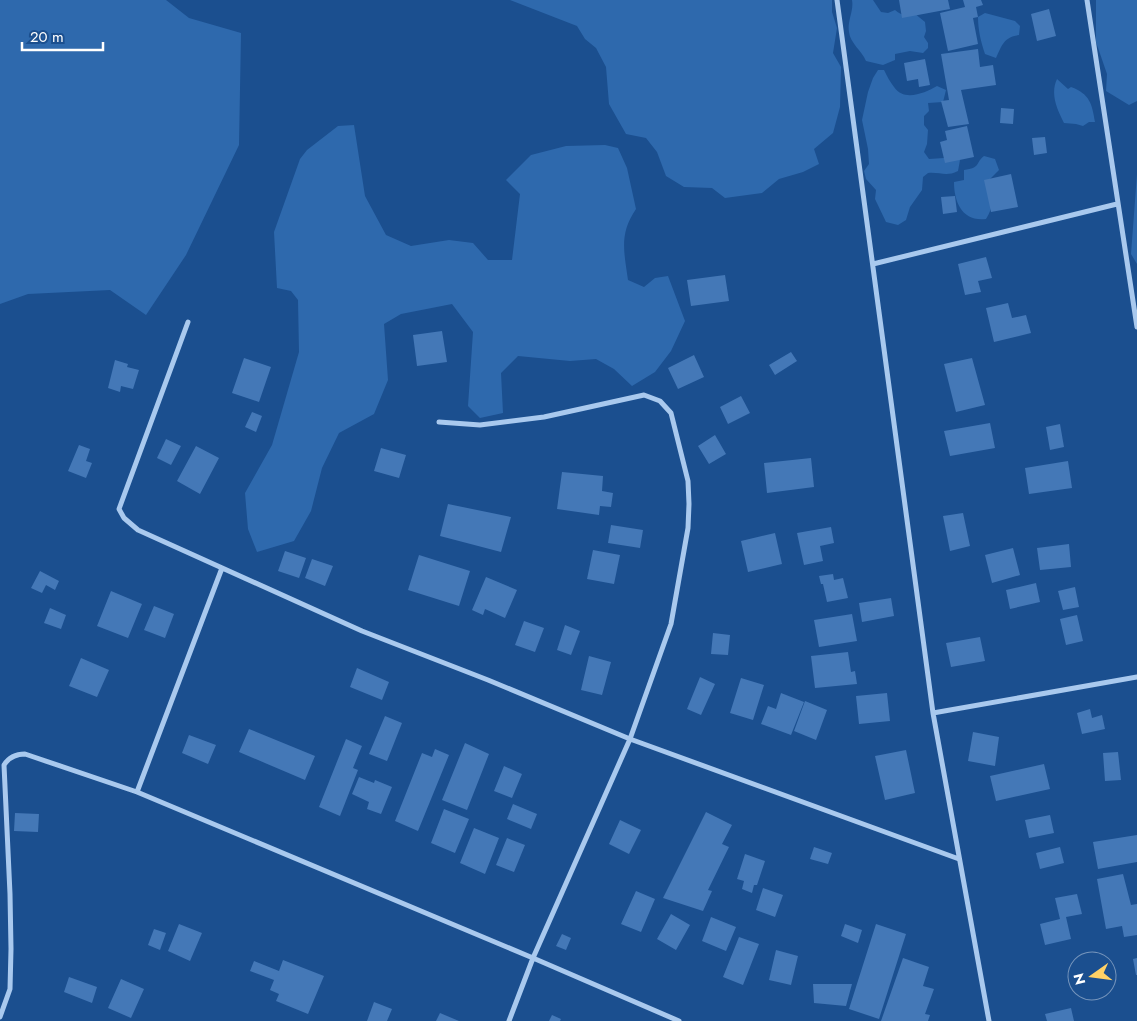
<svg xmlns="http://www.w3.org/2000/svg" width="1137" height="1021" font-family="Jost,sans-serif">
<style>
.green{fill:#2e69ad}
.building{fill:#4478b7}
.lines{fill:none;stroke-linecap:round;stroke-linejoin:round}
.minor{stroke:#a9c9ee;stroke-width:5}
</style>
<rect width="100%" height="100%" fill="#1b4f8f"/>
<!-- green -->
<path class="green" d="M0,0H166L189,18L241,33L239,145L186,255L146,315L110,290L28,294L0,304Z
M510,0H832V12L837,28L833,53L841,67L840,107L833,133L814,149L819,164L803,172L779,179L762,193L725,198L712,188L684,187L666,176L657,152L646,138L626,134L609,104L606,67L596,48L585,39L577,26Z
M852,0H873L881,12L888,13L895,10C902,16 906,16 914,13L925,22L926,31L924,37L928,43V48L923,53L910,51L895,54V60L883,65L866,61C862,51 850,43 849,32C847,21 854,11 852,0Z
M1096,0H1137V101L1129,105L1106,91L1107,74L1096,42Z
M985,13L1015,21L1020,26L1019,35C1004,37 1002,45 996,58L985,54C981,42 978,30 978,17Z
M878,70H884C887,76 890,82 894,87C904,102 925,93 937,86L946,90L943,102L928,103L929,111L924,116V125L928,130L927,144L924,152L929,159L944,158L960,160L958,171C946,177 941,172 928,173L923,177L922,190L910,207L906,220L898,225L886,222L875,199L876,190L866,179L864,171L869,164L868,149L862,120L868,92L873,78Z
M1057,79L1068,89L1071,87C1090,94 1092,104 1095,122H1089L1083,126L1076,124L1064,123C1057,109 1050,94 1057,79Z
M354,125L365,196L386,235L411,246L449,240L473,243L488,260H512L520,194L506,180L531,155L566,146L605,145L618,148L627,168L636,209C619,234 624,251 628,280L644,287L655,278L668,276L685,321L671,351L655,372L632,386L614,369L596,359L570,361L518,356L501,373L503,413L480,418L468,406L473,332L452,304L401,314L384,324L388,380L374,414L339,433L322,468L311,511L294,541L257,552L248,529L245,493L272,445L299,352L298,300L291,291L277,288L274,232L300,159L307,150L338,126Z
M984,156L995,159L999,170L989,180C991,195 995,206 986,219C963,222 954,203 954,182L964,180V170C981,168 975,163 984,156Z
M1137,174V264L1131,254Z"/>
<!-- building -->
<path class="building" d="M899,0H948L950,9L902,18Z
M963,0H981L983,5L976,7L978,17L973,18L978,44L948,51L940,13L965,7Z
M1049,9L1056,36L1037,41L1031,14Z
M978,49L980,67L993,65L996,85L961,90L969,124L948,127L941,101L949,100L941,54Z
M925,59L930,85L919,87L918,79L907,81L904,63Z
M1001,108L1014,109L1013,124L1000,123Z
M967,126L974,157L945,163L940,142L947,140L945,131Z
M1045,137L1047,153L1034,155L1032,138Z
M1011,174L1018,207L991,212L984,180Z
M955,196L957,212L943,214L941,197Z
M986,257L992,278L978,281L981,292L965,295L958,264Z
M725,275L729,301L691,306L687,280Z
M1008,303L1012,318L1026,315L1031,333L994,342L986,308Z
M442,331L447,362L417,366L413,335Z
M791,352L797,361L775,375L769,365Z
M694,355L704,377L678,389L668,368Z
M244,358L271,367L259,402L232,393Z
M972,358L985,405L956,412L944,364Z
M115,360L128,364L127,367L139,370L133,389L121,386L120,392L108,388Z
M741,396L750,413L728,424L720,407Z
M252,412L262,416L256,432L245,427Z
M990,423L995,448L950,456L944,431Z
M1060,424L1064,447L1050,450L1046,427Z
M715,435L726,454L709,464L698,446Z
M166,439L181,446L171,465L157,458Z
M79,445L90,449L86,461L92,463L86,478L68,471Z
M196,446L219,458L200,494L177,481Z
M381,448L406,455L399,478L374,471Z
M811,458L814,487L767,493L764,463Z
M1068,461L1072,488L1029,494L1025,468Z
M562,472L603,476L602,491L613,493L611,507L600,506L599,515L557,509Z
M448,504L511,517L501,552L440,536Z
M963,513L970,546L950,551L943,516Z
M611,525L643,530L640,548L608,543Z
M831,527L834,543L820,546L823,561L804,565L797,533Z
M775,533L782,564L748,572L741,541Z
M1069,544L1071,567L1040,570L1037,548Z
M1013,548L1020,575L992,583L985,555Z
M593,550L620,555L614,584L587,579Z
M285,551L306,558L299,578L278,571Z
M419,555L470,571L459,606L408,590Z
M312,559L333,566L325,586L305,578Z
M40,571L59,581L55,590L46,585L42,593L31,588Z
M833,574L834,580L843,578L848,598L827,602L823,584H821L819,576Z
M486,577L517,590L505,618L485,609L483,615L472,610Z
M1036,583L1040,602L1010,609L1006,590Z
M1075,587L1079,607L1063,610L1058,591Z
M111,591L142,604L128,638L97,626Z
M891,598L894,616L862,622L859,603Z
M154,606L174,614L165,638L144,630Z
M50,608L66,615L61,629L44,623Z
M852,614L857,641L819,647L814,620Z
M1077,615L1083,641L1066,645L1060,619Z
M524,621L544,628L535,652L515,645Z
M565,625L580,631L571,655L557,650Z
M713,633L730,635L728,655L711,654Z
M980,637L985,661L951,667L946,643Z
M848,652L851,672L855,671L857,684L815,688L811,656Z
M589,656L611,662L602,695L581,690Z
M81,658L109,670L97,697L69,686Z
M357,668L389,682L382,700L350,687Z
M700,677L715,684L701,715L687,709Z
M741,678L764,685L753,720L730,713Z
M781,693L804,702L791,735L761,724L768,706L776,709Z
M887,693L890,721L859,724L856,696Z
M805,701L827,710L816,740L794,731Z
M1090,709L1092,718L1102,715L1105,729L1082,734L1077,713Z
M385,716L402,723L387,761L369,754Z
M249,729L315,756L305,780L239,752Z
M973,732L999,737L995,766L968,761Z
M189,735L216,745L208,764L182,753Z
M346,739L362,746L353,768L358,770L340,816L319,807Z
M465,743L489,754L467,810L442,800Z
M435,749L449,755L418,831L395,821L422,753L432,757Z
M906,750L915,793L885,800L875,756Z
M1118,752L1121,780L1105,781L1103,753Z
M1044,764L1050,789L996,801L990,776Z
M504,766L522,774L512,798L494,791Z
M359,777L374,783L375,780L392,787L381,814L367,809L369,802L352,794Z
M513,804L537,814L531,829L507,819Z
M444,809L469,819L455,853L431,843Z
M706,812L732,825L722,844L729,847L708,890L712,891L703,911L663,898Z
M15,813L39,814L38,832L14,831Z
M1050,815L1054,833L1029,838L1025,820Z
M620,820L641,830L629,854L609,844Z
M474,828L499,838L485,874L460,863Z
M1137,835V862L1098,869L1093,842Z
M507,838L525,845L514,872L496,865Z
M814,847L832,853L828,864L810,859Z
M1060,847L1064,863L1040,869L1036,853Z
M745,854L765,861L757,885H754L752,893L742,889L744,881L737,879Z
M1123,874L1131,905L1137,904V935L1124,937L1122,926L1106,929L1097,879Z
M763,888L783,895L775,917L756,910Z
M636,891L655,899L641,932L621,924Z
M1077,894L1082,914L1066,917L1071,939L1045,945L1040,924L1060,919L1055,898Z
M671,914L690,925L676,950L657,939Z
M711,917L736,927L726,951L702,941Z
M179,924L202,933L190,961L168,951Z
M845,924L862,930L858,943L841,936Z
M876,924L906,934L879,1019L849,1009Z
M154,929L166,933L160,950L148,945Z
M562,934L571,938L566,950L556,946Z
M739,937L759,944L743,985L723,977Z
M776,950L798,956L791,985L769,980Z
M903,958L929,967L923,986L934,989L925,1014L930,1015L928,1021H881Z
M1137,958V975H1136L1133,959Z
M283,960L324,976L308,1014L276,1001L279,994L270,990L274,980L250,971L254,961L279,971Z
M69,977L97,987L92,1003L64,992Z
M121,979L144,989L131,1018L108,1008Z
M813,984H852L846,1006L814,1003Z
M374,1002L392,1009L387,1021H367Z
M1071,1008L1074,1021H1047L1045,1014Z
M440,1013L459,1021H436Z
M552,1015L561,1019L560,1021H549Z"/>
<g class="lines">
<!-- minor -->
<path class="minor" d="M837,0L933,713L989,1021
M1087,0L1137,327
M873,264L1117,204
M188,322L119,509L124,518L138,530L362,631L488,680L630,739L959,859
M439,422L480,425L544,417L644,395L660,401L671,413L688,481L689,504L688,528L671,624L630,739L533,958L509,1021
M933,713L1137,677
M137,792L222,568
M0,1017L10,989L11,949L10,894L4,765C9,757 16,754 25,754L137,792L533,958L679,1021"/>
</g>
<!-- north arrow -->
<g transform="translate(1092 976) rotate(256)"><circle r="24" fill="#1b4f8f" stroke="#7695bc"/>
<path d="M0-4L9 19L0 12L-9 19Z" fill="#ffd166"/>
<text y="-8" font-size="14" font-weight="bold" text-anchor="middle" fill="#ffffff">N</text>
</g>
<!-- scale -->
<path d="M22 42v8h81v-8" fill="none" stroke="#ffffff" stroke-width="2.5"/>
<text x="30" y="42" font-size="15" fill="#ffffff" stroke="#1b4f8f" stroke-width="4" paint-order="stroke">20 m</text>
</svg>
